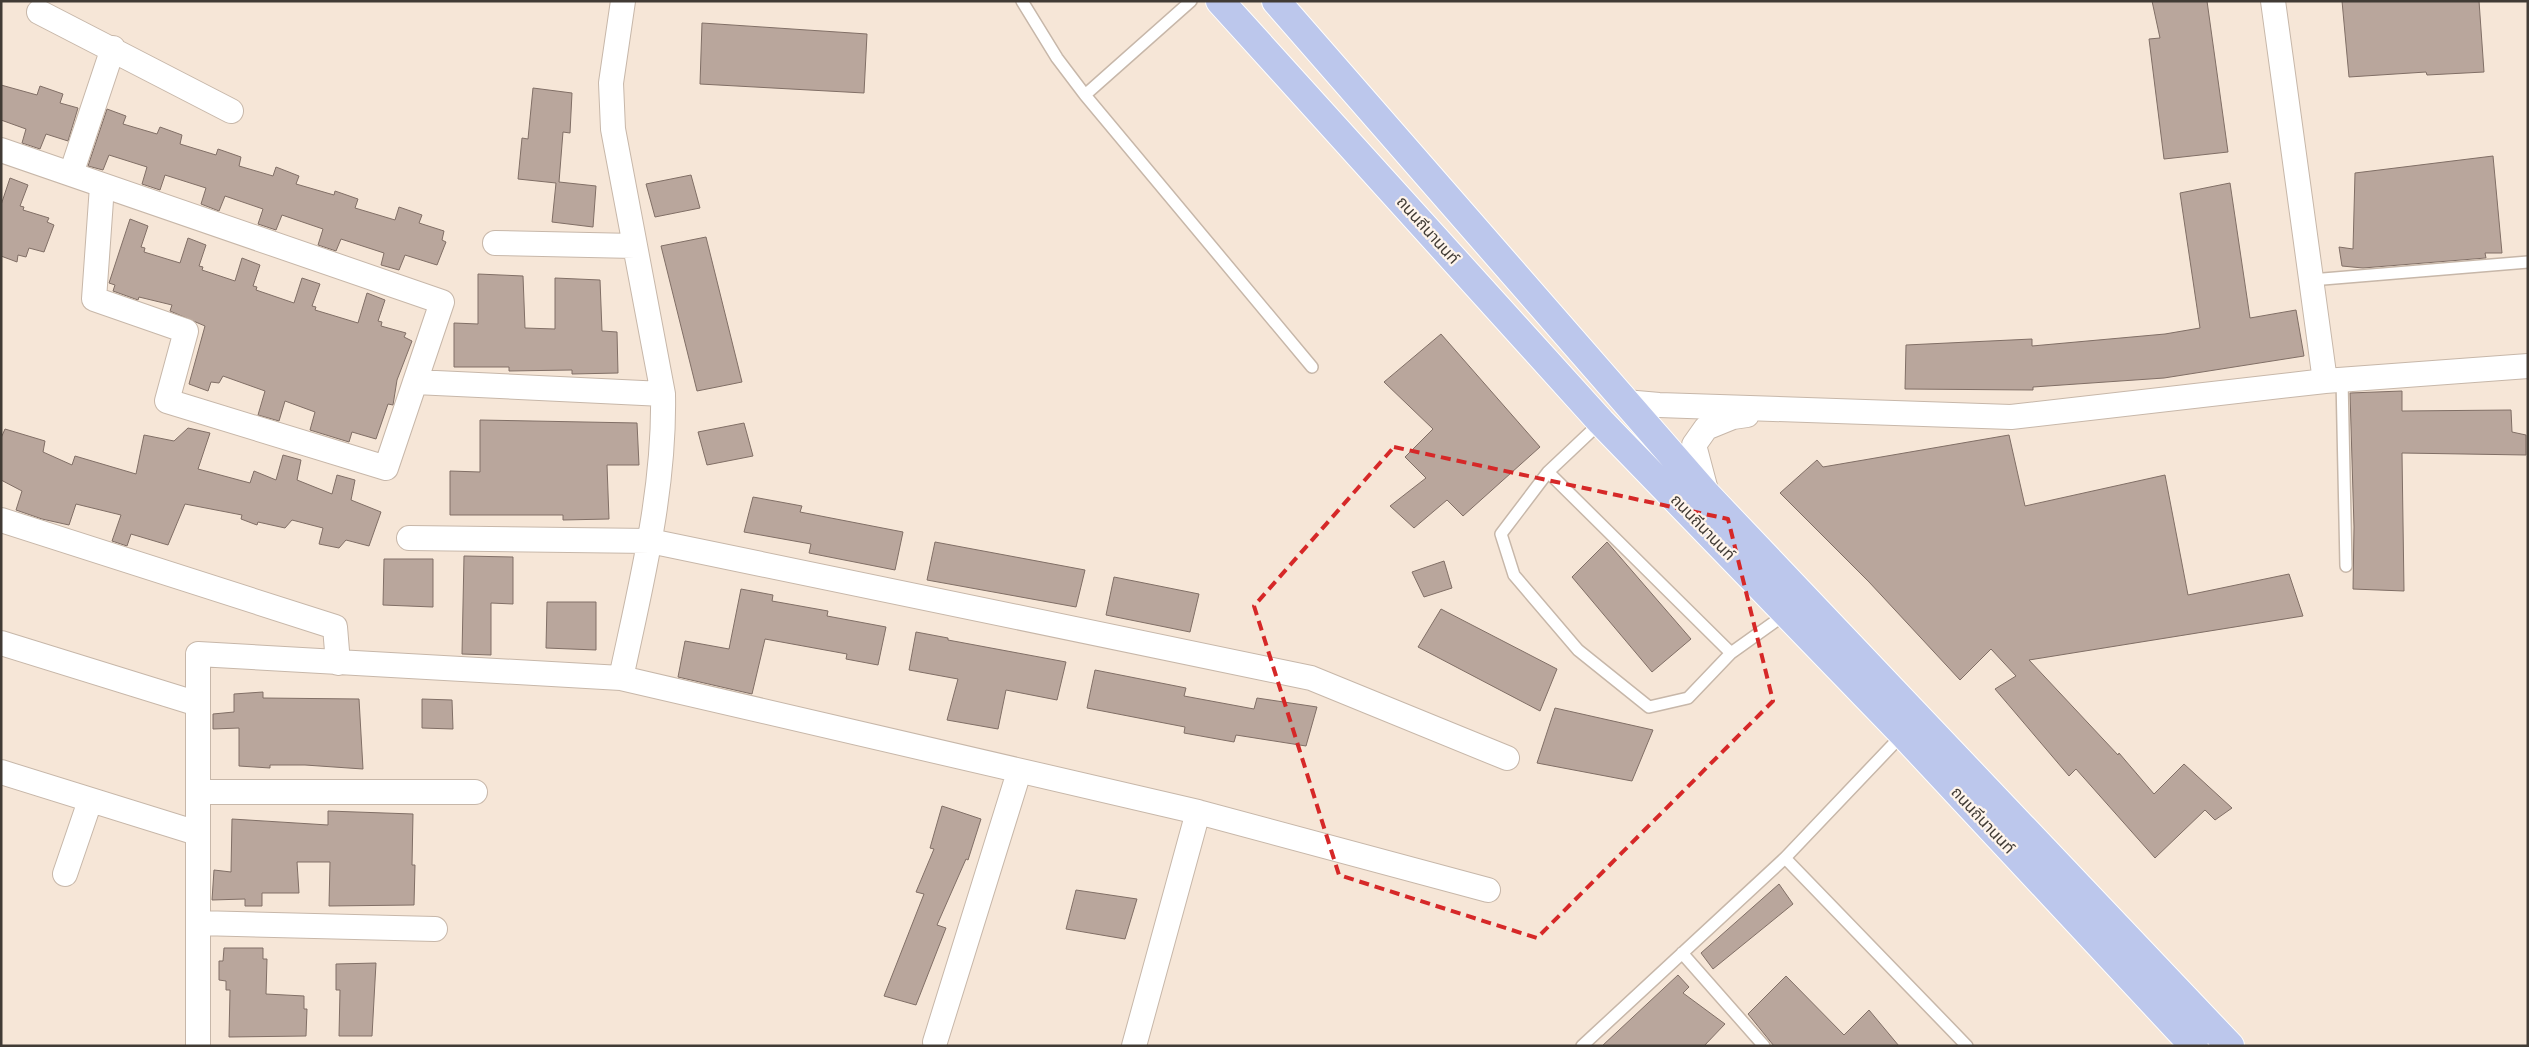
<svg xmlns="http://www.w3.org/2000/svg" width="2529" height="1047" font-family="Arial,'Noto Sans Thai',sans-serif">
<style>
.building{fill:#b9a69c;stroke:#816f66}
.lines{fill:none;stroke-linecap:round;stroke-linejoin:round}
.lane-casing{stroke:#c7b7a9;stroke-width:14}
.street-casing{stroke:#c7b7a9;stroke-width:26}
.primary-casing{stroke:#fff;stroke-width:30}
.lane{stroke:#fff;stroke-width:11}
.street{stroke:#fff;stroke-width:24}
.primary{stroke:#bcc7ec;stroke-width:28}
.marked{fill:none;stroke:#d62828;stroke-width:4;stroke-dasharray:10 6;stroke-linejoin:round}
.labels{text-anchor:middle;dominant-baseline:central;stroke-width:4.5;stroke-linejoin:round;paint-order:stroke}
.street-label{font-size:16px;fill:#413b35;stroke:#fef4eb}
</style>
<rect width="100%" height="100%" fill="#f6e6d7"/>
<!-- building -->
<path class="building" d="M2152,1H2207L2228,152L2164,159L2149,39L2160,38Z
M2342,1H2479L2484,72L2427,75L2426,72L2349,77Z
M702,23L867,34L864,93L700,84Z
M1,85L37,95L40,86L63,94L60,103L78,108L68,141L46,134L40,149L22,143L26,129L1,120Z
M533,88L572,93L570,133L563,132L559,182L596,186L593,227L552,222L556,183L518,179L522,138L528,139Z
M107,109L126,116L123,124L157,134L160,127L182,135L180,144L216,155L218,149L241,157L239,166L273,176L276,167L299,176L296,184L334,195L335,191L358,199L355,208L395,220L399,207L422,215L419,223L444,231L442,240L446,242L437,265L405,255L399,270L381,265L384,253L341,239L336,251L318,245L323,229L282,215L276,230L258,224L263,209L225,196L219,211L201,204L206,188L165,175L160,190L142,184L147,167L109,155L103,170L88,166Z
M2493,156L2502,253H2485L2486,258L2363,268L2342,266L2339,247L2353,249L2355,173Z
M691,175L700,208L655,217L646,184Z
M10,178L28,185L20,206L24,207L23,210L49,218L47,222L54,225L44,252L29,248L26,257L18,255L17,262L1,256V205Z
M2230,183L2250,318L2296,310L2304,356L2164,378L2033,387V390L1905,389L1906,345L2032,339V346L2165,334L2200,328L2180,193Z
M130,219L148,226L141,247L145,248L144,252L180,263L188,238L206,245L199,266L203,267L202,270L235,281L242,258L260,265L253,286L257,287L256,290L294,303L302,278L320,284L312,306L316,307L315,310L358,323L367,293L385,300L378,321L382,322L381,326L406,333L404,337L412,341L397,380L393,405L388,404L376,439L352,432L349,442L310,430L315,412L285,401L279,421L258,415L265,391L223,376L219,383L211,382L208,391L189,384L205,326L170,311L172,305L139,297L138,300L113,291L115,285L109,283Z
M706,237L742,382L697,391L661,246Z
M478,274L523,276L525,328L555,329V278L600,280L602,331L617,332L618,373L572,374V370L509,371V367H454V323L478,324Z
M1441,334L1540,447L1463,516L1447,500L1414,528L1390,506L1426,478L1405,457L1433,429L1384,382Z
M2402,391V411L2511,410L2512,432L2526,435V455L2402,453L2404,591L2353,589L2354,527L2350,393Z
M480,420L637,423L639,465H607L609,519L563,520V515H450V471L480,472Z
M744,423L753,456L707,465L698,432Z
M188,428L210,433L198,469L250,483L254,471L276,480L283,455L301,460L297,480L332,494L337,475L355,480L351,500L381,512L369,546L346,540L339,548L319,544L323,528L292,520L285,528L258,522L257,525L241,519L242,515L185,504L168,545L131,534L127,546L112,541L121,515L76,504L69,525L42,519L16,510L22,491L1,480V438L5,429L45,441L43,452L72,465L75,456L136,474L144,435L174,441Z
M2009,435L2025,506L2165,475L2188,595L2289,574L2303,616L2029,660L2118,755L2119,753L2154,794L2184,764L2232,808L2215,820L2205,810L2155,858L2076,769L2069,776L1995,689L2016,676L1991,649L1960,680L1869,582L1780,493L1817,460L1823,467Z
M753,497L802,506L800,512L903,532L895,570L809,553L811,544L744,532Z
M935,542L1085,570L1076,607L927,580Z
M1607,542L1691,639L1652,672L1572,577Z
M464,556L513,557V604L491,603V655L462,654Z
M384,559H433V607L383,605Z
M1444,561L1452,588L1424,597L1412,572Z
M1114,577L1199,594L1190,632L1106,615Z
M741,589L773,595L772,601L828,611L827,616L886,627L878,665L846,659L847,654L765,639L752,694L678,677L685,641L729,649Z
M547,602H596V650L546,648Z
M1441,609L1557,669L1540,711L1418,647Z
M916,632L948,638V640L1066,662L1057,700L1006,690L998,729L947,720L958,679L909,670Z
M1095,670L1186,688L1184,696L1254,709L1257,698L1317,707L1306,746L1236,735L1234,742L1184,733L1185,727L1087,708Z
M263,692V698L359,699L363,769L305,765H270V768L239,766V728L213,729V714L234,712V694Z
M422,699L452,700L453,729L422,728Z
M1555,708L1653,730L1632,781L1537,763Z
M942,806L981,819L968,860L966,859L937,925L946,928L916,1005L884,996L924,894L916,892L934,849L930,848Z
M328,811L413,814L412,865H415L414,905L329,906L330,862H297L299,893H262V906H245V899L212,900L214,870L231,872L232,819L328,825Z
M1779,884L1793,904L1713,969L1701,953Z
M1076,890L1137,899L1125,939L1066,929Z
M224,948H263V959H267L266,994L304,996V1009H307L306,1036L229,1037L230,990H226V981L219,980V961H223Z
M376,963L372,1036H339L340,990H336V964Z
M1678,975L1689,987L1683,993L1725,1024L1704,1046H1602Z
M1786,976L1844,1035L1869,1010L1899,1046H1774L1748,1014Z"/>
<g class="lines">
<defs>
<path id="lane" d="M1022,1L1057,58L1085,95L1191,1
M1085,95L1312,367
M2311,280L2528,262
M2342,379L2346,566
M1601,422L1548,472L1501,534L1514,575L1578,650L1649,707L1688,698L1731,653L1787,613
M1548,472L1731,653
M1785,858L1967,1046
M1682,953L1764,1046
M1582,1046L1785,858L1903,734"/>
<path id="street" d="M2273,1L2325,381
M39,12L231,111
M1,150L442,302L386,468L167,401L186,331L94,299L102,186
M71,174L113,48
M495,243L635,246
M415,382L663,394
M1625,402L1659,405L2011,417L2325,381L2528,366
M1707,494L1694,445L1706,428L1733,417L1747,415
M1,520L335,627L338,663
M409,538L650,541L1311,678L1507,758
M1,643L198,704
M621,678C641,584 665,490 663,394L613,129L611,83L623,1
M1,772L197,833
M198,792H475
M1198,812L1488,890
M65,874L90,801
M198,923L435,929
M935,1042L1019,772
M198,1046V654L621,678L1198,812L1134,1046"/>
<path id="primary" d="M1220,1L1601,422L1903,734L2194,1046
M1276,1L1707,495L2230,1046"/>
</defs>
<!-- lane casing -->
<use href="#lane" class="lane-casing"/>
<!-- street casing -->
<use href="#street" class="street-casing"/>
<!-- primary casing -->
<use href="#primary" class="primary-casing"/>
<!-- lane -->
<use href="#lane" class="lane"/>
<!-- street -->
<use href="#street" class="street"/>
<!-- primary -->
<use href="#primary" class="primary"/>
</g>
<!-- marked area -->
<path class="marked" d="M1394,447L1728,519L1773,701L1537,938L1339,875L1254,606Z"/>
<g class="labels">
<!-- street labels -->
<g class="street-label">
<text transform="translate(1428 230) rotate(48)">ถนนถีนานนท์</text>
<text transform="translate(1703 527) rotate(46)">ถนนถีนานนท์</text>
<text transform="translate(1983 820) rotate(47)">ถนนถีนานนท์</text>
</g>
</g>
<!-- border -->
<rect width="2529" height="1047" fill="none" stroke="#413b35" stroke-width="5"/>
</svg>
